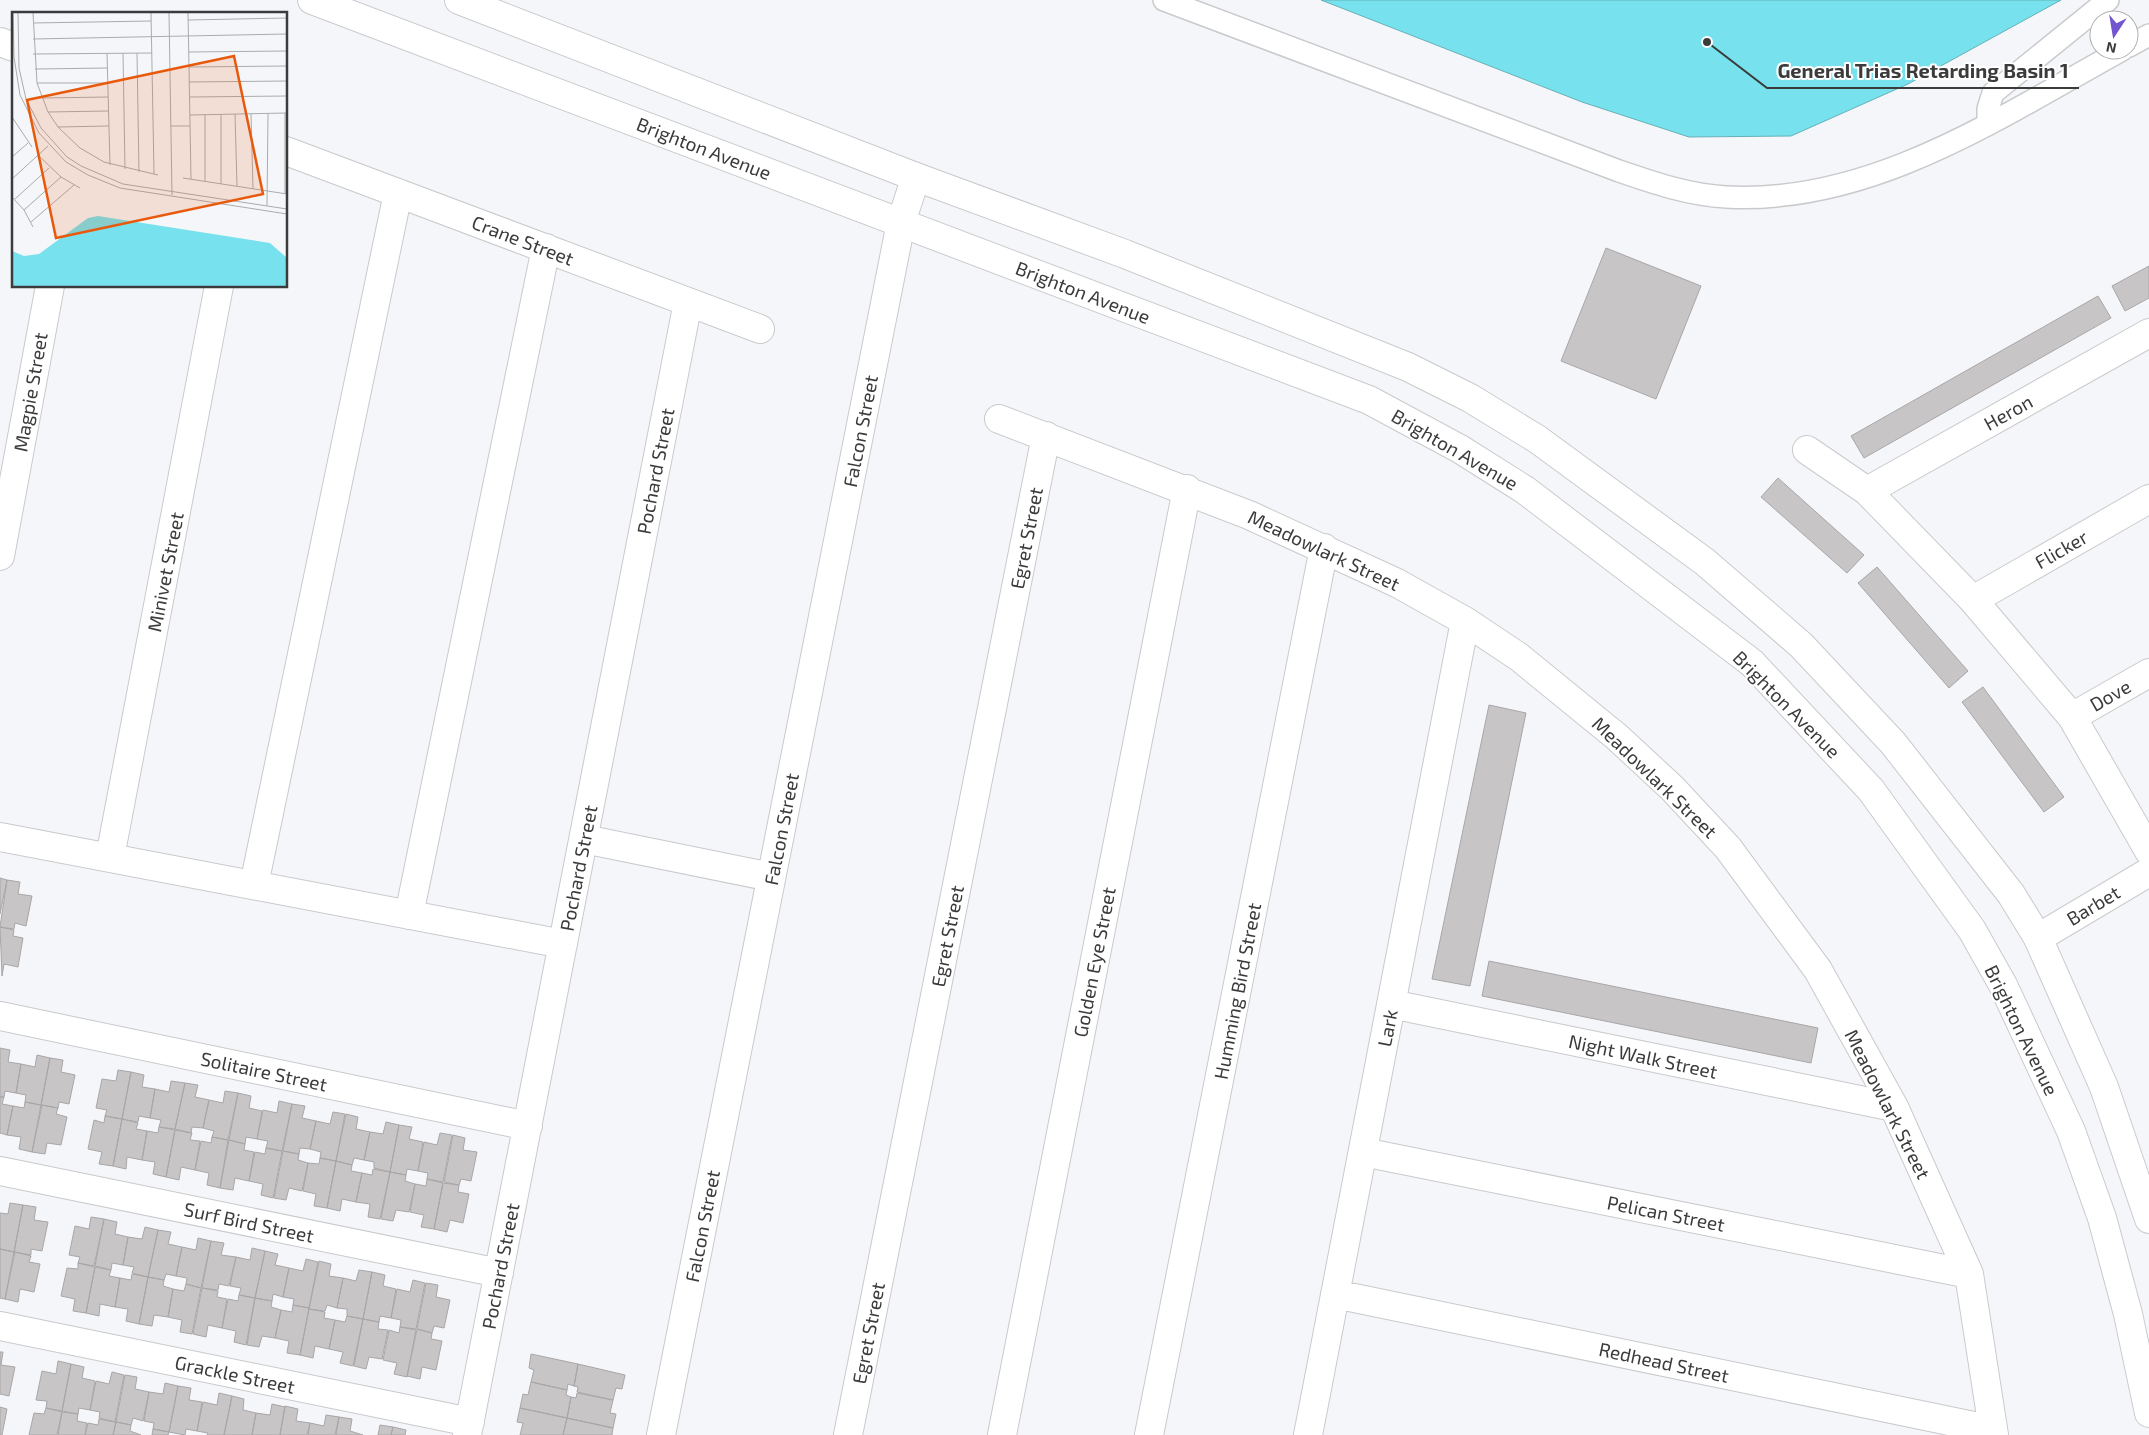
<svg xmlns="http://www.w3.org/2000/svg" width="2149" height="1435" font-family="'Exo 2',sans-serif">
<style>
.water{fill:#77e2ed;stroke:#65b0b8}
.building{fill:#c8c5c6;stroke:#a8a6a6}
.lines{fill:none;stroke-linecap:round;stroke-linejoin:round}
.service-casing{stroke:#c9cacc;stroke-width:24}
.minor-casing{stroke:#c9cacc;stroke-width:30}
.tertiary-casing{stroke:#c9cacc;stroke-width:30}
.service{stroke:#fff;stroke-width:21}
.minor{stroke:#fff;stroke-width:28}
.tertiary{stroke:#fff;stroke-width:28}
.labels{text-anchor:middle;dominant-baseline:central;stroke-width:4;stroke-linejoin:round;paint-order:stroke}
.street-label{font-size:19px;fill:#3b3b3c;stroke:#fff}
.inset-road{fill:none;stroke:#ababad;stroke-width:1}
.view{fill:#e8590c;fill-opacity:0.15;stroke:#e8590c;stroke-width:2.5}
.inset-edge{fill:none;stroke:#3b3b3c;stroke-width:2.5}
.leader{fill:none;stroke:#3b3b3c;stroke-width:2}
.callout-dot{fill:#3b3b3c;stroke:#fff;stroke-width:2}
.callout-label{font-size:20px;text-anchor:middle;font-weight:bold;fill:#3b3b3c;stroke:#fff;stroke-width:4;stroke-linejoin:round;paint-order:stroke}
</style>
<rect width="100%" height="100%" fill="#f5f6f9"/>
<!-- water -->
<path class="water" d="M1321,0H2061L1908,84L1791,136L1689,137L1582,102Z"/>
<!-- building -->
<path class="building" d="M1606,248L1701,286L1656,399L1561,361Z
M2149,266V298L2125,311L2112,286Z
M2098,296L2111,318L1864,458L1851,436Z
M1778,478L1864,555L1847,573L1761,497Z
M1877,567L1968,671L1949,688L1858,583Z
M1983,687L2064,797L2044,812L1962,702Z
M1489,705L1526,713L1470,986L1432,979Z
M0,878L7,880L0,914Z
M7,880L20,882L18,894L32,896L26,926L15,923L14,929L0,927Z
M0,927L14,930L13,936L23,938L18,967L4,964L2,976Z
M1489,961L1818,1028L1811,1063L1482,996Z
M0,1048L10,1050L8,1062L21,1064L16,1093L5,1091L4,1097H0Z
M37,1055L50,1058L41,1105L25,1102L26,1095L16,1093L21,1064L35,1067Z
M50,1058L63,1060L61,1072L75,1075L69,1104L59,1102L58,1108L41,1105Z
M118,1070L131,1072L122,1119L105,1116L107,1110L96,1108L102,1079L116,1081Z
M131,1072L144,1075L142,1087L155,1089L150,1118L139,1116L138,1122L122,1119Z
M171,1081L185,1083L175,1129L159,1127L161,1120L150,1118L155,1089L169,1092Z
M185,1083L198,1085L195,1097L209,1100L203,1128L192,1127L191,1133L175,1129Z
M225,1091L238,1093L228,1140L212,1137L214,1131L203,1128L209,1100L223,1103Z
M238,1093L251,1096L249,1108L262,1111L257,1139L246,1137L245,1144L229,1140Z
M0,1097H4L2,1104L13,1106L7,1135L0,1133Z
M279,1101L292,1104L282,1151L266,1148L268,1141L257,1139L263,1110L277,1113Z
M25,1102L41,1105L32,1152L19,1149L21,1137L7,1135L13,1106L24,1108Z
M292,1104L305,1106L302,1118L316,1121L310,1149L300,1148L299,1154L283,1151Z
M42,1105L58,1108L56,1114L67,1117L61,1145L47,1143L45,1154L32,1152Z
M333,1112L345,1114L336,1161L320,1158L321,1152L310,1149L316,1121L330,1124Z
M346,1114L358,1117L356,1129L370,1132L364,1160L354,1158L352,1165L336,1161Z
M105,1116L122,1119L113,1166L99,1164L102,1152L88,1149L94,1120L104,1123Z
M122,1119L138,1123L136,1129L147,1131L142,1160L127,1157L126,1169L113,1166Z
M386,1122L399,1125L390,1172L374,1168V1162L364,1160L370,1132L383,1134Z
M399,1125L412,1127L409,1139L423,1142L418,1171L407,1169L406,1175L390,1172Z
M159,1127L175,1130L166,1177L153,1174L155,1162L142,1160L147,1131L158,1133Z
M175,1130L192,1133L190,1140L200,1141L195,1170L181,1167L179,1180L166,1177Z
M440,1133L452,1135L443,1182L427,1179L428,1173L418,1171L424,1142L437,1145Z
M453,1135L465,1138L463,1150L477,1152L471,1181L461,1179L459,1185L444,1182Z
M212,1137L228,1140L220,1188L207,1185L209,1173L195,1170L201,1141L211,1143Z
M229,1140L245,1144L244,1150L254,1152L249,1181L235,1178L233,1190L220,1188Z
M266,1148L282,1151L273,1198L261,1195L263,1184L249,1181L255,1152L265,1154Z
M283,1151L299,1154L298,1160L308,1163L302,1191L289,1188L286,1200L274,1198Z
M320,1158L336,1161L327,1208L314,1206L316,1194L303,1191L308,1163L319,1164Z
M336,1161L352,1165L351,1171L362,1173L356,1202L342,1199L340,1211L327,1208Z
M373,1169L390,1172L380,1219L368,1217L370,1204L356,1202L362,1173L372,1175Z
M390,1172L406,1175L405,1181L415,1184L409,1212L396,1210L393,1221L381,1219Z
M427,1179L443,1183L434,1229L421,1227L424,1215L410,1212L415,1184L426,1186Z
M443,1183L459,1185L458,1192L469,1194L463,1223L450,1220L447,1232L434,1229Z
M10,1203L23,1205L14,1252L0,1249V1213L8,1214Z
M23,1205L36,1207L34,1220L48,1222L42,1251L31,1249V1255L14,1252Z
M91,1217L104,1219L94,1266L78,1263L80,1257L69,1255L75,1226L89,1229Z
M104,1219L117,1222L115,1234L128,1237L123,1265L112,1263L111,1270L95,1266Z
M145,1227L158,1230L148,1277L132,1273L134,1267L123,1265L128,1237L142,1239Z
M158,1230L171,1232L168,1244L182,1247L176,1276L166,1274L164,1280L148,1277Z
M198,1238L211,1241L201,1288L186,1284L187,1278L176,1276L182,1247L196,1250Z
M211,1241L224,1243L221,1255L236,1257L229,1286L219,1284L218,1290L202,1288Z
M252,1248L265,1251L255,1298L239,1295L241,1288L230,1286L236,1257L250,1260Z
M0,1249L14,1252L5,1299L0,1298Z
M265,1251L278,1254L275,1265L289,1268L283,1297L273,1294L272,1301L255,1298Z
M15,1252L31,1256L29,1262L40,1264L34,1292L20,1289L18,1302L5,1299Z
M306,1259L318,1262L309,1308L293,1305L294,1299L283,1297L289,1268L303,1271Z
M319,1261L331,1264L329,1276L343,1278L337,1308L327,1305L325,1311L309,1309Z
M78,1263L95,1267L86,1313L73,1311L75,1299L61,1296L67,1268L78,1269Z
M95,1267L111,1270L109,1276L120,1278L115,1307L100,1304L99,1316L86,1313Z
M359,1270L372,1272L363,1319L347,1316V1309L337,1308L343,1278L356,1281Z
M372,1272L385,1275L383,1286L396,1289L391,1318L380,1316L379,1322L363,1319Z
M132,1274L148,1277L139,1324L126,1321L128,1309L115,1307L120,1278L131,1280Z
M148,1277L164,1280L163,1286L173,1289L168,1317L154,1315L152,1326L139,1324Z
M413,1280L425,1283L416,1329L400,1327L401,1320L391,1318L397,1289L410,1292Z
M426,1283L438,1285L436,1297L450,1300L444,1328L434,1326L432,1333L417,1329Z
M186,1284L201,1288L192,1334L180,1332L182,1320L168,1317L173,1289L184,1291Z
M202,1288L218,1291L217,1297L227,1299L222,1328L208,1325L206,1337L193,1334Z
M239,1295L255,1298L246,1345L234,1342L236,1331L222,1328L228,1299L238,1301Z
M255,1298L272,1301L271,1307L281,1310L275,1338L262,1336L259,1347L247,1345Z
M293,1305L309,1308L300,1355L287,1353L289,1341L275,1338L281,1310L292,1312Z
M309,1309L325,1312L324,1318L335,1320L329,1349L315,1346L313,1358L300,1355Z
M347,1316L363,1319L353,1366L340,1363L343,1352L329,1349L335,1320L345,1322Z
M363,1319L379,1322L378,1329L388,1330L382,1359L369,1357L366,1369L354,1366Z
M400,1327L416,1330L407,1377L394,1374L397,1363L383,1360L389,1330L399,1333Z
M417,1329L432,1333L431,1339L442,1341L436,1370L422,1367L420,1379L407,1376Z
M0,1352H3L1,1365L15,1367L9,1396L0,1394Z
M531,1354L578,1364L574,1386L568,1384L567,1390L531,1382L534,1370L529,1368Z
M58,1361L71,1364L62,1411L46,1408L47,1401L36,1400L42,1371L56,1374Z
M71,1364L84,1367L82,1378L95,1381L90,1410L79,1408L78,1414L62,1411Z
M578,1364L625,1375L622,1389L616,1388L613,1400L577,1392L578,1387L574,1386Z
M112,1372L124,1375L115,1422L99,1418L100,1412L90,1410L96,1381L109,1384Z
M125,1375L137,1377L135,1389L149,1392L143,1421L133,1418L131,1425L116,1422Z
M531,1382L567,1390L566,1395L571,1397L567,1418L520,1408L523,1394L528,1395Z
M165,1383L178,1386L169,1432L153,1429L154,1423L144,1421L149,1392L163,1394Z
M178,1386L191,1388L189,1400L202,1402L197,1431L186,1429L185,1435L169,1432Z
M219,1393L232,1396L224,1435H207L208,1433L197,1431L203,1402L217,1405Z
M577,1393L613,1400L610,1413L616,1414L613,1428L567,1418L571,1397L576,1398Z
M232,1396L244,1399L243,1410L256,1413L252,1435H224Z
M272,1404L285,1407L280,1435H252L256,1413L270,1415Z
M285,1406L298,1409L296,1421L310,1423L307,1435H280Z
M0,1407L7,1409L2,1435H0Z
M46,1408L62,1412L57,1435H29L34,1413L44,1414Z
M520,1408L567,1418L563,1435H520L523,1423L517,1422Z
M62,1412L78,1414L77,1421L87,1423L85,1435H58Z
M326,1415L339,1417L335,1435H308L310,1423L324,1426Z
M339,1417L352,1419L350,1431L363,1435H336Z
M567,1418L613,1428L612,1435H563Z
M99,1419L116,1422L113,1435H85L88,1423L98,1425Z
M116,1422L131,1425L130,1431L141,1435H113Z
M380,1425L393,1427L391,1435H378Z
M393,1427L406,1430L405,1435H391Z
M153,1429L169,1432L168,1435H152Z"/>
<g class="lines">
<defs>
<path id="service" d="M1164,0L1619,171C1654,183 1689,195 1726,197C1871,205 2000,117 2122,50
M2129,46L2149,35
M1988,124V109L1993,93L2108,0"/>
<path id="minor" d="M0,42L14,47
M286,151L760,329
M999,419L1249,515L1397,583L1465,621L1519,657L1617,737L1672,788L1728,848L1818,970L1894,1107L1969,1274L1994,1435
M1807,450L1867,491L1973,600L2072,717L2149,851
M1867,491L2149,333
M0,556L50,286
M1973,600L2149,499
M2072,717L2149,673
M0,837L563,944
M584,839L771,877
M110,857L219,286
M254,885L398,193
M409,915L546,248
M2038,938L2149,872
M1391,1004L1894,1107
M0,1016L528,1126
M1363,1152L1969,1274
M0,1171L499,1273
M1335,1294L1993,1430
M0,1326L470,1422
M467,1435L688,302
M661,1435L895,253L901,222L916,177
M848,1435L1046,436
M1002,1435L1187,489
M1149,1435L1324,548
M1308,1435L1465,621"/>
<path id="tertiary" d="M312,0L1369,400L1460,449L1525,490L1752,663L1871,790L1972,930L2003,985L2071,1131L2102,1218L2128,1314L2149,1413
M459,0L916,177L1125,254L1408,367L1470,398L1537,439L1705,562L1801,645L1893,743L2011,894L2038,938L2104,1087L2149,1219"/>
</defs>
<!-- service casing -->
<use href="#service" class="service-casing"/>
<!-- minor casing -->
<use href="#minor" class="minor-casing"/>
<!-- tertiary casing -->
<use href="#tertiary" class="tertiary-casing"/>
<!-- service -->
<use href="#service" class="service"/>
<!-- minor -->
<use href="#minor" class="minor"/>
<!-- tertiary -->
<use href="#tertiary" class="tertiary"/>
</g>
<g class="labels">
<!-- street labels -->
<g class="street-label">
<text transform="translate(704 148) rotate(21)">Brighton Avenue</text>
<text transform="translate(523 240) rotate(21)">Crane Street</text>
<text transform="translate(1083 292) rotate(21)">Brighton Avenue</text>
<text transform="translate(30 392) rotate(-80)">Magpie Street</text>
<text transform="translate(2008 412) rotate(-29)">Heron</text>
<text transform="translate(860 431) rotate(-79)">Falcon Street</text>
<text transform="translate(1455 449) rotate(30)">Brighton Avenue</text>
<text transform="translate(655 471) rotate(-79)">Pochard Street</text>
<text transform="translate(1026 538) rotate(-79)">Egret Street</text>
<text transform="translate(2061 549) rotate(-30)">Flicker</text>
<text transform="translate(1324 550) rotate(25)">Meadowlark Street</text>
<text transform="translate(165 572) rotate(-79)">Minivet Street</text>
<text transform="translate(2110 695) rotate(-30)">Dove</text>
<text transform="translate(1787 704) rotate(45)">Brighton Avenue</text>
<text transform="translate(1655 777) rotate(44)">Meadowlark Street</text>
<text transform="translate(781 829) rotate(-79)">Falcon Street</text>
<text transform="translate(578 868) rotate(-79)">Pochard Street</text>
<text transform="translate(2093 905) rotate(-31)">Barbet</text>
<text transform="translate(947 936) rotate(-79)">Egret Street</text>
<text transform="translate(1094 962) rotate(-79)">Golden Eye Street</text>
<text transform="translate(1237 991) rotate(-79)">Humming Bird Street</text>
<text transform="translate(1387 1028) rotate(-79)">Lark</text>
<text transform="translate(2022 1030) rotate(64)">Brighton Avenue</text>
<text transform="translate(1643 1056) rotate(12)">Night Walk Street</text>
<text transform="translate(264 1071) rotate(12)">Solitaire Street</text>
<text transform="translate(1888 1104) rotate(63)">Meadowlark Street</text>
<text transform="translate(1666 1213) rotate(11)">Pelican Street</text>
<text transform="translate(249 1222) rotate(12)">Surf Bird Street</text>
<text transform="translate(702 1226) rotate(-79)">Falcon Street</text>
<text transform="translate(500 1266) rotate(-79)">Pochard Street</text>
<text transform="translate(868 1333) rotate(-79)">Egret Street</text>
<text transform="translate(1664 1362) rotate(12)">Redhead Street</text>
<text transform="translate(235 1374) rotate(12)">Grackle Street</text>
</g>
</g>
<!-- overview -->
<g transform="translate(12 12)">
<rect width="275" height="275" fill="#f5f6f9"/>
<path d="M86,204L258,231L275,246V274H0V239L12,244L27,242L76,206Z" fill="#77e2ed"/>
<path class="inset-road" d="M1,1L2,45L8,83L27,121L54,150L76,163L108,176L275,202M6,1L7,56L14,87L29,116L55,145L69,154L111,172L275,197M21,1L25,71L36,100L46,115L68,136L92,150L146,163M139,1L142,162M157,1L160,183M176,1L179,167M176,8L275,6M21,11L139,9M21,27L275,22M177,40L275,39M95,41L98,153M111,41L113,157M125,41L127,160M21,42L140,41M177,55L275,54M23,57L96,56M177,70L275,69M25,71H96M177,85L275,84M30,86L96,85M36,100L96,99M273,101V182M223,102L225,174M239,102L241,177M178,103L275,101M193,103V170M209,103V172M0,105L20,135M159,114H178M46,115L97,114M26,143L49,165L68,176M0,145L16,131M171,166L275,182M0,167L36,134M0,185L12,198L21,215M3,187L37,156M255,194L256,102M12,198L49,165M19,210L62,173"/>
<path class="view" d="M222,44L251,182L44,226L15,88Z"/>
<rect width="275" height="275" class="inset-edge"/>
</g>
<!-- callouts -->
<path class="leader" d="M1707 42L1767 88H2079"/>
<circle class="callout-dot" cx="1707" cy="42" r="5"/>
<g class="callout-label">
<text x="1923" y="78">General Trias Retarding Basin 1</text>
</g>
<!-- north arrow -->
<g transform="translate(2114 35) rotate(192)"><circle r="24" fill="#ffffff" stroke="#b1b1b1"/>
<path d="M0-4L9 19L0 12L-9 19Z" fill="#7355cf"/>
<text y="-8" font-size="14" font-weight="bold" text-anchor="middle" fill="#3b3b3c">N</text>
</g>
</svg>
